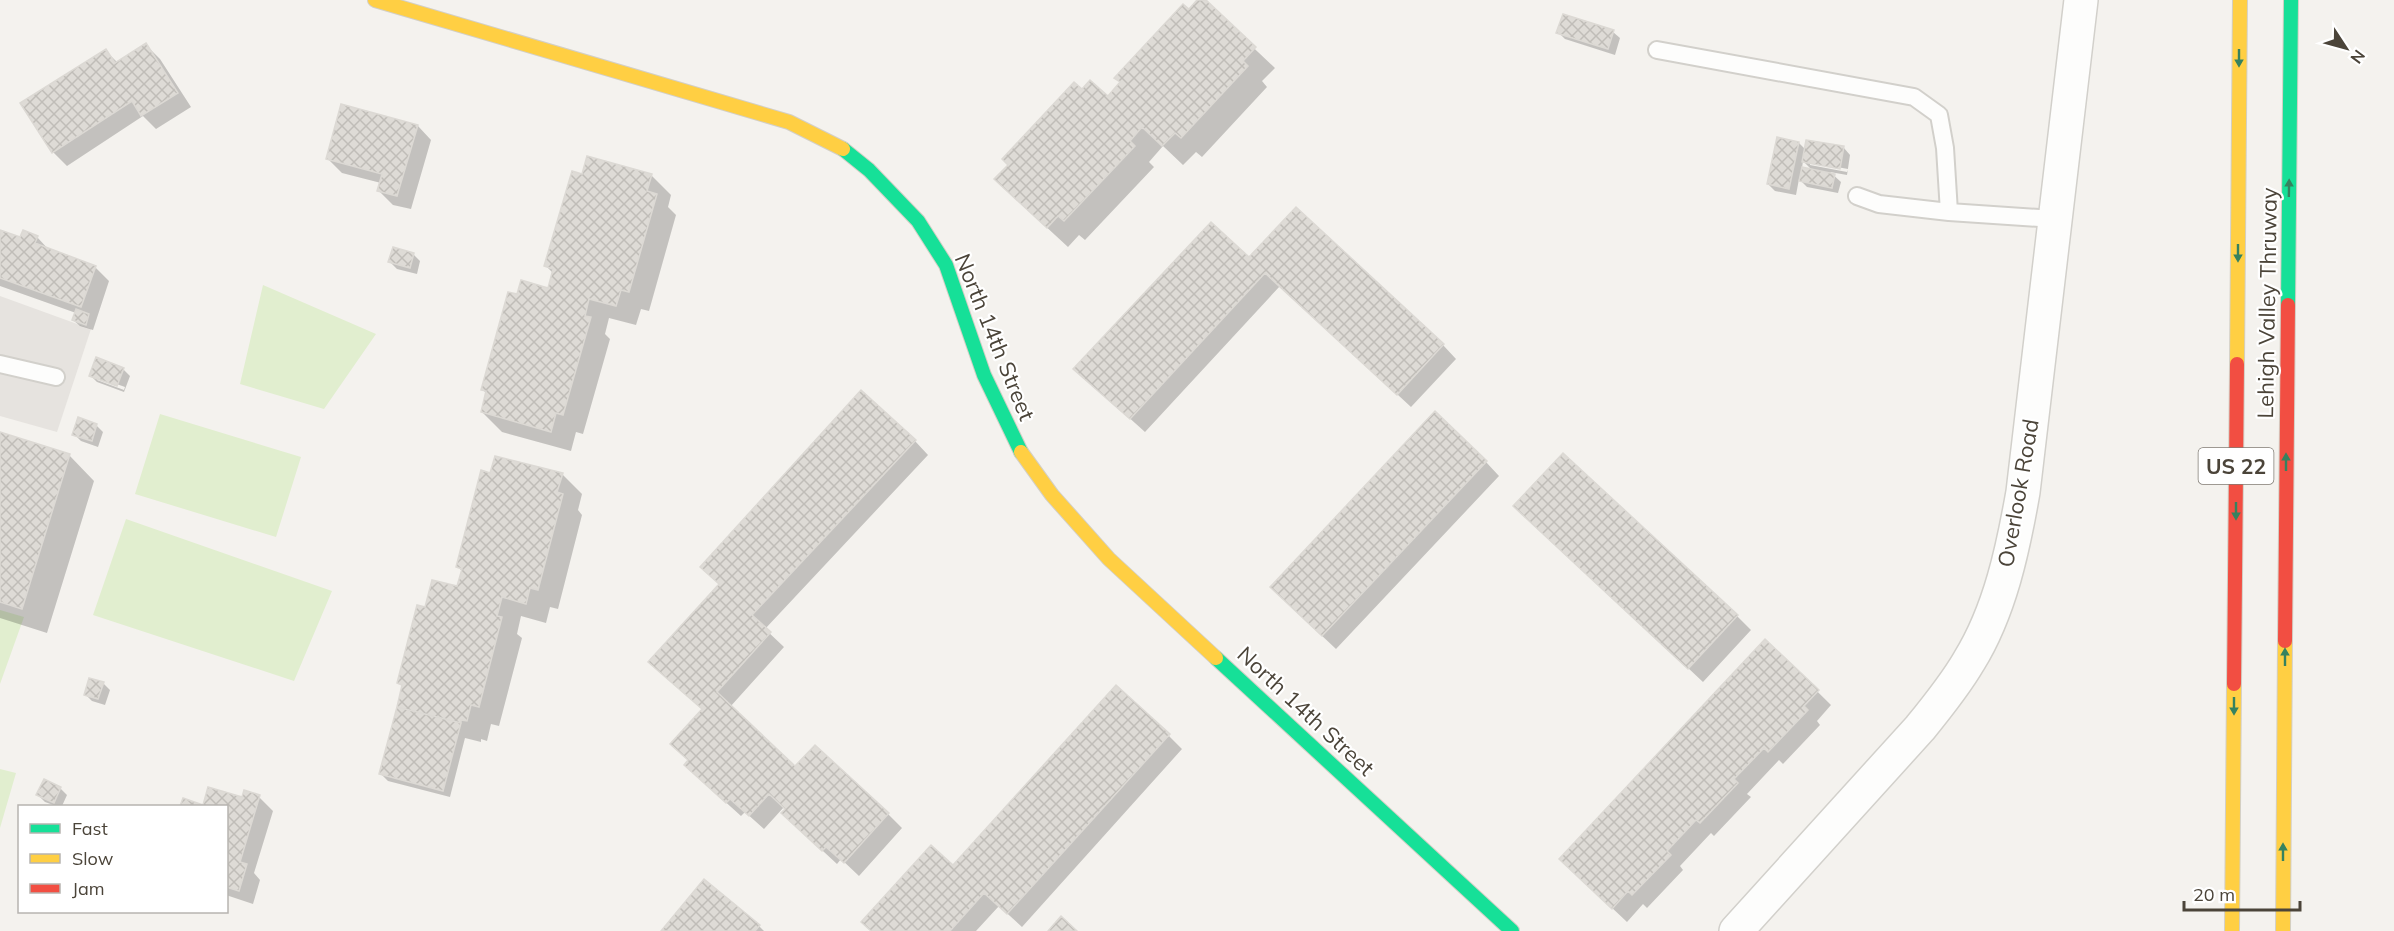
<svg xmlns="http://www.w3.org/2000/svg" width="2394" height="931" font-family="Mulish,sans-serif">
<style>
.park{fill:#e1eecf}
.parking{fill:#e6e3df}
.shadow{fill:#0003;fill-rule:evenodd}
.building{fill:url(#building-cross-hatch);stroke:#dcd9d4;stroke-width:1.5}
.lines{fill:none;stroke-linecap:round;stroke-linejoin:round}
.lane-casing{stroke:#d2d0cb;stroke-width:20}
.street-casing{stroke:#d2d0cb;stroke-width:36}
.fast-casing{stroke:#d3cfc5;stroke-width:16}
.slow-casing{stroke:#d3cfc5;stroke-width:16}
.jam-casing{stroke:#d3cfc5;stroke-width:16}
.lane{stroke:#fdfdfc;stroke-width:16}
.street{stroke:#fdfdfc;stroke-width:33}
.fast{stroke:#16e098;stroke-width:14}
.slow{stroke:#ffcf43;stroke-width:14}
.jam{stroke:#f24e42;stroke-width:14}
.oneway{fill:#36825f}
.labels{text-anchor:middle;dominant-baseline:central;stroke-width:4.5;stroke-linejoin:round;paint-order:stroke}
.shield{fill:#fff;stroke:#817c74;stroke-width:1.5}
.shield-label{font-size:21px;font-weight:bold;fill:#4b4439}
.street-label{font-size:22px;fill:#4b4439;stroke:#fff}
</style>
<defs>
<pattern id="building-cross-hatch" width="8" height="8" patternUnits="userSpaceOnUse" patternTransform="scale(1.5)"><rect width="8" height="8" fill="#dedbd6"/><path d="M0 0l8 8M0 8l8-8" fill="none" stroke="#c0bdb8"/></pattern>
</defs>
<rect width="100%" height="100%" fill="#f4f2ee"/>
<!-- park -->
<path class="park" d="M263,285L376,334L324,409L240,384Z
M160,414L301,457L276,537L135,494Z
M126,519L332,591L294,681L93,615Z
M0,610L24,617L0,684Z
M0,769L16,773L0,828Z"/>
<!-- parking -->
<path class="parking" d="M0,296L91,329L57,432L0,416Z"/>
<!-- shadow -->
<path class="shadow" d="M1199,0H1203L1275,68L1262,81L1267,87L1202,157L1196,152L1183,165L1163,146L1149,162L1154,167L1085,240L1079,235L1068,247L1016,199L1082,91L1108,98Z
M1558,32H1613L1620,38L1615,55L1565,39Z
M146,45L160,59L191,107L156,129L143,116L67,166L53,152L106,51L118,63Z
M418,126L431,140L411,209L393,205L379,191L381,183L342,173L328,159Z
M1799,143L1806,150L1844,148L1850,155L1847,175L1830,172L1841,182L1838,193L1807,187L1799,179L1796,195L1775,191L1768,184ZM1803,161L1813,171L1802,168ZM1810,162L1848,169L1847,172L1810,165Z
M651,175L671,195L668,207L676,215L649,311L641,309L636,325L609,318L605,334L610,339L583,434L576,432L571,451L502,432L482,412L487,394L483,390L518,296L549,290L553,273L546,266L583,176Z
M0,232L21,239L37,237L50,251L95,267L109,281L93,330L80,326L73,320L76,313L0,286Z
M414,255L420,261L417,274L397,269L390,262Z
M1249,259L1443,345L1456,359L1411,407L1280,286L1145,432L1075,369Z
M123,369L130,376L124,392L97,382L91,376ZM97,377L125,387L124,390L97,380Z
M96,425L103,432L98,447L81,441L74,434Z
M0,434L69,455L94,481L47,633L0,618Z
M915,441L928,455L765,629L784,647L730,707L795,768L888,814L902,828L859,876L841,859L837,864L797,827L784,807L764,829L745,812L741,816L700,779L689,761L703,710L664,675Z
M1486,462L1499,476L1336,649L1285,601Z
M562,474L582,494L578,510L582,515L558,609L550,607L546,623L521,616L517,634L522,638L499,726L491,724L487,741L481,739V742L465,738L450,797L388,781L381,774L403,687L399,683L426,609L458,588L463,572L458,567L491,475Z
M1529,519L1737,616L1751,630L1703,682Z
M1766,641L1831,705L1817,721L1820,725L1783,764L1779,760L1747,794L1751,797L1714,836L1711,833L1680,866L1683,870L1647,908L1643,904L1627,922L1575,873Z
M103,683L110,690L105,705L92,701L86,695Z
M1169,736L1182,749L1022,927L999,906L976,931H872L953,867Z
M60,788L67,795L62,806H56L45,802L38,795Z
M209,789L243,799L259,797L273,811L254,873L260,880L253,904L226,895V806H204Z
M759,926L764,931H663Z"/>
<!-- building -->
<path class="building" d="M1197,0H1206L1256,47L1243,61L1248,66L1181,138L1175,133L1162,146L1142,127L1130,141L1135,146L1064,221L1058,216L1047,228L994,179L1008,165L1002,159L1074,82L1082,89L1090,80L1108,96L1120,82L1114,78L1183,4L1189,9Z
M1563,14L1614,30L1608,49L1556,33Z
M146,43L178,93L141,116L132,101L52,153L20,103L106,49L115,63Z
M341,104L418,125L397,196L377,191L382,174L326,159Z
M1777,137L1799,142L1789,189L1767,184Z
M1806,140L1844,146L1840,169L1802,162Z
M587,156L652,174L647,191L657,194L629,292L621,290L616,306L589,299L585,316L591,317L563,415L556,413L551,432L481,412L486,391L481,390L508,292L517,294L521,280L548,288L553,269L544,266L572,171L582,174Z
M1802,167L1835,174L1832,188L1799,181Z
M1296,207L1444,344L1397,395L1265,273L1130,419L1073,369L1211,222L1249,257Z
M0,230L20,237L23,230L38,236L35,243L96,266L81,307L0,278Z
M393,247L414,253L410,268L388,262Z
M76,309L89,314L86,325L72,320Z
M96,357L124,368L117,386L89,376Z
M861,390L916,440L752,615L771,632L717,692L795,766L815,745L889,813L844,863L826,847L822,851L781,813L785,809L769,794L749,816L730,799L726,803L684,765L688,760L670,744L702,709L648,662L719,584L700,567Z
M1435,411L1487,461L1322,636L1270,587Z
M78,417L97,424L92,441L72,435Z
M0,432L70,454L22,609L0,602Z
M1563,453L1738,615L1688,669L1513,506Z
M495,456L563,473L557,492L563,494L538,590L530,588L526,604L502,597L497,616L502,617L479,707L471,705L467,721L461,720V723L397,707L402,685L397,683L417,605L425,607L432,580L457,586L462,569L456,567L481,470L490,473Z
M1765,639L1819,690L1804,706L1808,710L1768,752L1764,748L1734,779L1738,783L1700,823L1696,820L1667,851L1671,855L1632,895L1628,891L1612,909L1559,859Z
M89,678L104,682L98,699L84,695Z
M1116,685L1170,734L1007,914L984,893L950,931H871L861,922L931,845L953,865Z
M397,707L461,723L443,791L379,774Z
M44,779L61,787L54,803L36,795Z
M208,787L242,797L244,790L260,795L240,862L247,864L239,891L226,887V806H180L183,798L203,805Z
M704,879L760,925L755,931H661Z
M1061,916L1077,931H1048Z"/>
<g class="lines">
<defs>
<path id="lane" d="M1657,50L1914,97L1939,115L1945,148L1949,212L2054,219
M1857,196L1879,204L1949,212
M0,364L56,377"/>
<path id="street" d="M1736,931L1920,728C1938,706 1955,685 1969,661C2000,611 2013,549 2023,492L2081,0"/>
<path id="fast" d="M843,149L869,170L918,221L946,265L984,375L1021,452
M2288,305L2291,0
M1216,658L1512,931"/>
<path id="slow" d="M375,0L789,122L843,149
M2237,364L2240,0
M1021,452L1052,495L1109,559L1216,658
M2232,931L2234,684
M2283,931L2285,641"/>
<path id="jam" d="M2285,641L2288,305
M2234,684L2237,364"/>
</defs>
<!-- lane casing -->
<use href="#lane" class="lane-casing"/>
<!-- street casing -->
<use href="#street" class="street-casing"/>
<!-- fast casing -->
<use href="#fast" class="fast-casing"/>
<!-- slow casing -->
<use href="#slow" class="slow-casing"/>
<!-- jam casing -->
<use href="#jam" class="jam-casing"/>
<!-- lane -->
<use href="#lane" class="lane"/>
<!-- street -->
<use href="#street" class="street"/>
<!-- fast -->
<use href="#fast" class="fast"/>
<!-- slow -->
<use href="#slow" class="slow"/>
<!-- jam -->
<use href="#jam" class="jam"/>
</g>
<!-- one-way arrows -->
<defs><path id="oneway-solid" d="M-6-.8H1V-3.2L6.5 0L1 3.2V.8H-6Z" transform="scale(1.5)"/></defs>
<g class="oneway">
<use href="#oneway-solid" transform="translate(2239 58) rotate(90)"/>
<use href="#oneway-solid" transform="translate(2289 188) rotate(-89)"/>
<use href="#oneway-solid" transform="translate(2238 253) rotate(90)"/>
<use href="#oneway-solid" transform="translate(2286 462) rotate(-90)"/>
<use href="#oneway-solid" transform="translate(2236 511) rotate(90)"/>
<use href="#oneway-solid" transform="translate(2285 657) rotate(-90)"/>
<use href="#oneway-solid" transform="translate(2234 706) rotate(90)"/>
<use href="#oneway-solid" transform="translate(2283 852) rotate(-90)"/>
</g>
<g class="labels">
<!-- shield labels -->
<rect class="shield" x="2198.5" y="448" width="75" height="36" rx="4.5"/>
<g class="shield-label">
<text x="2236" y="466">US 22</text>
</g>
<!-- street labels -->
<g class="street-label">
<text transform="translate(2267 303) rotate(-89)">Lehigh Valley Thruway</text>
<text transform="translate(995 337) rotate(68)">North 14th Street</text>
<text transform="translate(2018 493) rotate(-80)">Overlook Road</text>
<text transform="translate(1306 711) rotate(43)">North 14th Street</text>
</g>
</g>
<!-- legend -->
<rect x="18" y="805" width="210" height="108" fill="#ffffff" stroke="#b7b4b0" stroke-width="1.5"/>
<rect x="30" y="824" width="30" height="9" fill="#16e098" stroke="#b7b4b0" stroke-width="1.5"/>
<text x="72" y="835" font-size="18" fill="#4b4439">Fast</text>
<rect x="30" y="854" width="30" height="9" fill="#ffcf43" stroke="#b7b4b0" stroke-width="1.5"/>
<text x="72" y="865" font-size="18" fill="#4b4439">Slow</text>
<rect x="30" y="884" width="30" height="9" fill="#f24e42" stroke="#b7b4b0" stroke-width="1.5"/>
<text x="72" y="895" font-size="18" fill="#4b4439">Jam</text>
<!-- north arrow -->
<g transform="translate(2346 48) rotate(126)" stroke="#ffffff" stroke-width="4.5" paint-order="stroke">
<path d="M0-4.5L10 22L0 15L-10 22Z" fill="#4b4439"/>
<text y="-9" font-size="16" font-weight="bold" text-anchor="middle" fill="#4b4439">N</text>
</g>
<!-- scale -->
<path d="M2184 901v9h116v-9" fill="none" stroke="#4b4439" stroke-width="3"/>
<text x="2193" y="901" font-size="18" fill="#4b4439" stroke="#ffffff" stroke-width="4.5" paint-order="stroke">20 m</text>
</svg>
